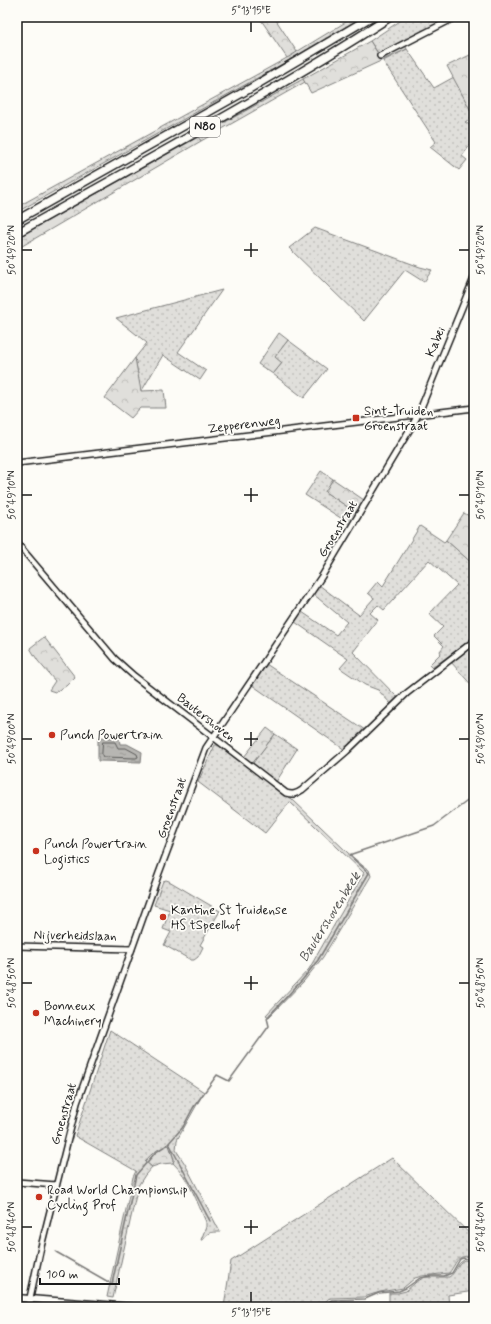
<svg xmlns="http://www.w3.org/2000/svg" width="491" height="1324" font-family="Mynerve,sans-serif">
<style>
.grass{fill:url(#grass-dots);stroke:#7e7e7c}
.forest{fill:url(#forest-crowns);stroke:#7e7e7c}
.water{fill:url(#water-ripples);stroke:#797876}
.lines{fill:none;stroke-linecap:round;stroke-linejoin:round}
.shore{stroke:#5a5a58;stroke-width:1}
.stream{stroke:#797876;stroke-width:1.5}
.minor-casing{stroke:#1c1c1c;stroke-width:8}
.major-casing{stroke:#1c1c1c;stroke-width:9}
.highway-casing{stroke:#1c1c1c;stroke-width:10}
.minor{stroke:#fdfcf7;stroke-width:5}
.major{stroke:#fdfcf7;stroke-width:6}
.highway{stroke:#fdfcf7;stroke-width:7}
.ticks{fill:none;stroke:#1c1c1c;stroke-width:1.5}
.poi-dot{fill:#c8321e;stroke:#fdfcf7;stroke-width:1.5}
.labels{text-anchor:middle;dominant-baseline:central;stroke-width:3.5;stroke-linejoin:round;paint-order:stroke}
.shield{fill:#fdfcf7;stroke:#605f5e;stroke-width:1}
.shield-label{font-size:12px;font-weight:bold;fill:#1c1c1c}
.street-label{font-size:13px;fill:#1c1c1c;stroke:#fdfcf7}
.poi-label{font-size:13px;fill:#1c1c1c;stroke:#fdfcf7;text-anchor:start}
.water-label{font-size:14px;font-style:italic;fill:#5a5a58;stroke:#fdfcf7}
.neatline{fill:none;stroke:#1c1c1c;stroke-width:1.5}
.ticks-label{font-size:10px;text-anchor:middle;fill:#1c1c1c}
</style>
<defs>
<pattern id="grass-dots" width="8" height="8" patternUnits="userSpaceOnUse"><rect width="8" height="8" fill="#e0dfdb"/><path d="M2 2h.1M6 6h.1" fill="none" stroke="#c0bfbb" stroke-width="1.8" stroke-linecap="round"/></pattern>
<pattern id="forest-crowns" width="20" height="18" patternUnits="userSpaceOnUse"><rect width="20" height="18" fill="#e0dfdb"/><path d="M2 6a3 3 0 1 1 6 0M12 15a3 3 0 1 1 6 0" fill="none" stroke="#c0bfbb"/></pattern>
<pattern id="water-ripples" width="26" height="14" patternUnits="userSpaceOnUse"><rect width="26" height="14" fill="#b7b6b2"/><path d="M2 4q2-2 4 0t4 0M15 11q2-2 4 0t4 0" fill="none" stroke="#9d9c98"/></pattern>
</defs>
<rect width="100%" height="100%" fill="#fdfcf7"/>
<filter id="ink" filterUnits="userSpaceOnUse"><feTurbulence type="fractalNoise" baseFrequency=".025" numOctaves="2"/><feDisplacementMap in="SourceGraphic" scale="8" xChannelSelector="R" yChannelSelector="G"/><feConvolveMatrix kernelMatrix="1 2 1 2 8 2 1 2 1" color-interpolation-filters="sRGB"/></filter>
<g filter="url(#ink)">
<!-- grass -->
<path class="grass" d="M354,17H362L313,47L17,212V207L285,59Z
M406,17H451L378,53L370,41Z
M407,49L434,88L454,77L471,111L474,109V116L465,122L474,128V140L462,156L467,160L459,170L430,147L436,142L383,61Z
M303,79L305,82L201,141L198,137Z
M315,228L420,267L432,270L424,282L405,270L364,321L289,248Z
M222,290L178,352L206,371L200,380L163,355L141,392L135,358L147,343L116,318Z
M288,340L327,369L304,398L273,374L282,363L274,357Z
M321,471L333,479L325,492L357,513L350,524L305,495Z
M420,526L444,542L446,540L474,565V637L432,668L429,665L441,653L440,651L444,646L434,636L443,627L429,614L457,585L429,560L384,610L378,605L370,613L378,620L353,652L398,698L391,704L378,690L365,685L340,668L348,659L295,622L302,612L336,635L347,622L313,594L319,585L359,615L374,598L368,593L378,581L383,586Z
M474,645V688L451,662Z
M266,664L365,730L345,750L252,685Z
M275,734L297,749L276,782L252,764Z
M215,745H219L292,799L347,852L363,866L369,870L371,876L323,957L304,981L269,1017L266,1015L309,969L364,873L290,802L265,833L198,782Z
M166,880L169,881L220,911L200,945L203,947L198,957L194,960H191L164,945L171,932L163,929L170,910L154,905L163,881Z
M110,1030L204,1092L177,1140L176,1150L185,1164L220,1232C211,1232 207,1232 203,1240H201L206,1227V1222C197,1202 189,1178 173,1163L174,1160L171,1149L145,1161L152,1167L145,1175L138,1186L113,1298L107,1297L133,1177L136,1171L75,1136Z
M392,1158L474,1238V1257C456,1254 458,1261 449,1273L422,1276L415,1278L403,1288L380,1292L364,1297L331,1298L328,1299L321,1307H224L231,1261Z
M464,1260L474,1262V1291L448,1295L449,1307H389V1293H398L406,1291L416,1282L425,1277H449C456,1273 456,1264 464,1260Z"/>
<!-- forest -->
<path class="forest" d="M259,17H274L297,52L287,58Z
M370,41L380,57L405,45L407,49L311,93L303,79Z
M470,55L474,58V109L471,111L447,66Z
M198,137L201,141L17,249V238Z
M279,333L288,340L275,357L282,363L273,374L258,364Z
M135,358L141,391L164,390L166,408H140L131,418L105,398Z
M333,479L364,500L357,513L325,492Z
M474,508V565L446,540L464,513L469,516Z
M44,637L75,677L66,686L55,692L49,690L55,681L38,661L30,648Z
M267,728L275,734L252,764L244,757Z
M169,1145L174,1160L173,1163L161,1164L152,1167L145,1161C152,1153 159,1148 169,1145Z"/>
<!-- water -->
<path class="water" d="M98,737L119,738L120,744H127L142,752L141,762L98,761Z"/>
<g class="lines">
<!-- shore -->
<path class="shore" d="M103,742H115L118,748H126L137,754L138,757L136,758L103,757L102,755Z"/>
<!-- stream -->
<path class="stream" d="M169,1143L210,1221
M56,1252L112,1284L136,1175L155,1153L168,1144L183,1127L193,1108L217,1075L229,1081L269,1026L267,1018L303,979L318,960L369,873L349,855L434,826L474,796
M326,1307L330,1301L332,1300L365,1299L379,1293L399,1291L406,1288L420,1278L431,1276H444L452,1273L460,1259L463,1258L474,1260"/>
<defs>
<path id="minor" d="M380,56L456,17
M17,463L474,408
M17,543L115,659L134,676L286,793C293,795 296,794 302,790L347,751L407,693L474,641
M17,946L132,949
M17,1182L56,1185
M28,1307L41,1247L77,1103L159,873L206,748L322,576L413,424L418,415L474,278"/>
<path id="major" d="M17,1298L131,1307"/>
<path id="highway" d="M17,220L251,88L371,17
M17,233C142,162 269,95 390,17"/>
</defs>
<!-- minor casing -->
<use href="#minor" class="minor-casing"/>
<!-- major casing -->
<use href="#major" class="major-casing"/>
<!-- highway casing -->
<use href="#highway" class="highway-casing"/>
<!-- minor -->
<use href="#minor" class="minor"/>
<!-- major -->
<use href="#major" class="major"/>
<!-- highway -->
<use href="#highway" class="highway"/>
</g>
</g>
<!-- ticks -->
<path class="ticks" d="M251,22V32M251,243V257M22,250H32M244,250H258M459,250H469M251,488V502M22,495H32M244,495H258M459,495H469M251,732V746M22,739H32M244,739H258M459,739H469M251,976V990M22,983H32M244,983H258M459,983H469M251,1220V1234M22,1227H32M244,1227H258M459,1227H469M251,1292V1302"/>
<!-- markers -->
<g class="poi-dot">
<rect x="352" y="414" width="8" height="8" rx="2"/>
<circle cx="52" cy="735" r="4"/>
<circle cx="36" cy="851" r="4"/>
<circle cx="163" cy="917" r="4"/>
<circle cx="36" cy="1013" r="4"/>
<circle cx="39" cy="1197" r="4"/>
</g>
<g class="labels">
<!-- shield labels -->
<rect class="shield" x="190" y="117" width="30" height="20" rx="3"/>
<g class="shield-label">
<text x="205" y="127">N80</text>
</g>
<!-- street labels -->
<g class="street-label">
<text transform="translate(436 342) rotate(-67)">Kabei</text>
<text transform="translate(244 425) rotate(-7)">Zepperenweg</text>
<text transform="translate(338 529) rotate(-59)">Groenstraat</text>
<text transform="translate(206 718) rotate(38)">Bautershoven</text>
<text transform="translate(172 808) rotate(-70)">Groenstraat</text>
<text transform="translate(75 936) rotate(1)">Nijverheidslaan</text>
<text transform="translate(64 1114) rotate(-74)">Groenstraat</text>
</g>
<!-- poi labels -->
<g class="poi-label">
<text x="364" y="411">Sint-Truiden<tspan x="364" dy="15">Groenstraat</tspan></text>
<text x="60" y="735">Punch Powertrain</text>
<text x="44" y="844">Punch Powertrain<tspan x="44" dy="15">Logistics</tspan></text>
<text x="171" y="910">Kantine St Truidense<tspan x="171" dy="15">HS tSpeelhof</tspan></text>
<text x="44" y="1006">Bonneux<tspan x="44" dy="15">Machinery</tspan></text>
<text x="47" y="1190">Road World Championship<tspan x="47" dy="15">Cycling Prof</tspan></text>
</g>
<!-- water labels -->
<g class="water-label">
<text transform="translate(330 917) rotate(-58)">Bautershovenbeek</text>
</g>
</g>
<!-- margin -->
<rect width="491" height="1324" fill="none" stroke="#fdfcf7" stroke-width="44"/>
<!-- scale -->
<path d="M40 1278v6h79v-6" fill="none" stroke="#1c1c1c" stroke-width="2"/>
<text x="46" y="1278" font-size="12" fill="#1c1c1c" stroke="#fdfcf7" stroke-width="3" paint-order="stroke">100 m</text>
<rect x="22" y="22" width="447" height="1280" class="neatline"/>
<g class="ticks-label">
<text x="251" y="14">5°13'15"E</text>
<text transform="translate(11 250) rotate(-90)" y="4">50°49'20"N</text>
<text transform="translate(480 250) rotate(-90)" y="4">50°49'20"N</text>
<text transform="translate(11 495) rotate(-90)" y="4">50°49'10"N</text>
<text transform="translate(480 495) rotate(-90)" y="4">50°49'10"N</text>
<text transform="translate(11 739) rotate(-90)" y="4">50°49'00"N</text>
<text transform="translate(480 739) rotate(-90)" y="4">50°49'00"N</text>
<text transform="translate(11 983) rotate(-90)" y="4">50°48'50"N</text>
<text transform="translate(480 983) rotate(-90)" y="4">50°48'50"N</text>
<text transform="translate(11 1227) rotate(-90)" y="4">50°48'40"N</text>
<text transform="translate(480 1227) rotate(-90)" y="4">50°48'40"N</text>
<text x="251" y="1316">5°13'15"E</text>
</g>
</svg>
